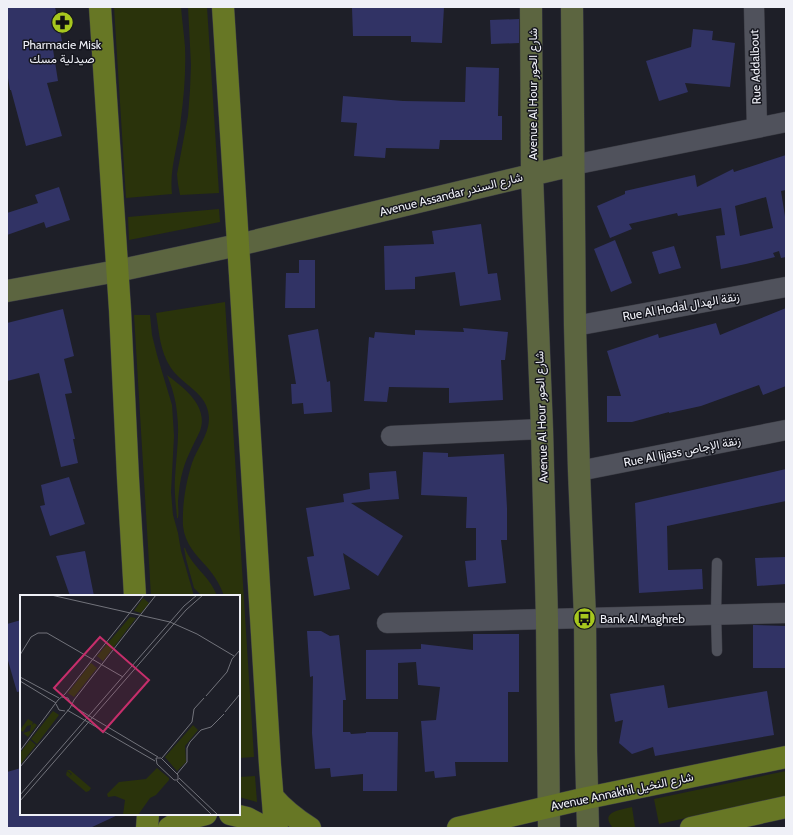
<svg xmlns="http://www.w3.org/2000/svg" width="793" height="835" font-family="Cabin,Vazirmatn,sans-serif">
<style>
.green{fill:#2a330b}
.building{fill:#313365;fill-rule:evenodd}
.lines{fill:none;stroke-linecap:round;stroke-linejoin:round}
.lane-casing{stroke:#3b3c44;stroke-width:11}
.street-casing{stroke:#3b3c44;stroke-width:21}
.secondary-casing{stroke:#3b3c44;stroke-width:23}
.primary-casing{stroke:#3b3c44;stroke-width:23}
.lane{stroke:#50525c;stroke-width:10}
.street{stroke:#50525c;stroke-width:20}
.secondary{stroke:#5c6540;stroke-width:22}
.primary{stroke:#677725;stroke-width:22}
.labels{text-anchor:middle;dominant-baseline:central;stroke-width:3;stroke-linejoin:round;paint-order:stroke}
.poi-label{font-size:12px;fill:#eff0f7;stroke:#15161e}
.street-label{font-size:12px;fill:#eff0f7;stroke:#15161e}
.inset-road{fill:none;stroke:#72737b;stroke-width:1}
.view{fill:#c62e6b;fill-opacity:0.15;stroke:#c62e6b;stroke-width:2}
.inset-edge{fill:none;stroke:#eff0f7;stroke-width:2}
</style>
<rect width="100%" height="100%" fill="#1e1f28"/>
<!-- green -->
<path class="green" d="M114,7H181C182,20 184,34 185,47C186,71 184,95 181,118C179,144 169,168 172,194L126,198Z
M188,7H207L219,193L180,195L178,184L177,174L188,116L190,90L191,65Z
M219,209L220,222L129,240L128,217Z
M225,302L254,757L239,758V596H224C221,586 214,575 207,567C196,555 185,544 183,526C182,505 186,482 192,463C198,446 213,430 208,411C204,392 182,384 171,368C160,352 159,332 156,313Z
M134,315H150L152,335L157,355L172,405L174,436L171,492L173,515L178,533L181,551L194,596H151Z
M167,375C184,388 209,406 200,431C194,444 187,456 183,470C180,480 179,490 178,501C178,506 179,513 178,518H177C176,505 174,492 175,478C176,457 180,435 177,413C176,400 172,387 167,375Z
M184,548H185C192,567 210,576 217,596H202L194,588L186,559Z
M786,771V796L659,824L654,799Z
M255,776L257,802L239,797V777Z
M632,807L635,827L629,828H613C599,812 620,810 632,807Z"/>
<!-- building -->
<path class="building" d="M7,7H55L62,41L52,43L58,81L47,83L62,136L26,146L11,90H10L7,72Z
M365,7H444L442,43L411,42V36H353L352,8H365Z
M519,19V43L491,44L490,20Z
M693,29L713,31L712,40L735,43L730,87L685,83L688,92L659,101L646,61L691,47Z
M466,67L499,68L498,116H502V140H440L439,149L386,148L385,158L354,156L357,123L341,122L343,96L403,101L465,102Z
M786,155V190L781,191L786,223V257L781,258L779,251L773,253L775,257L746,264L721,269L716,236L725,235L721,208L678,216L677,213L629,224L632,229L610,238L597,206L625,194V191L695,175L697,187L733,169L734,172ZM766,197L773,228L740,236L735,206Z
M59,187L70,220L46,228L44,222L7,235V213L38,203L35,195Z
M481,224L488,274L497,273L501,300L460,306L455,272L415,277V289L385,290L384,246L434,244L432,231Z
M615,240L632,283L611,292L594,249Z
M674,246L681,268L659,274L652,252Z
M299,260H315V308H285L286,273H299Z
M786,308V386L763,395L759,385L701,406L669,413V412L632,422H607V396H621L607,351L658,334L659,338L716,323L720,335Z
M63,309L74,356L64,359L72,393L65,394L75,439H73L78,463L61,467L39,373L7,381V323Z
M463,328L508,332L505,360H501L503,400L449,403V388L389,387L387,402L364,401L369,337L374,338L375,332L415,335V330L464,332Z
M318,329L327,382L330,381L332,412L304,414L303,403L292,404L291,384H296L288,335Z
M423,452L448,453V457L504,454L507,508V540H501L506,583L468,587L465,561L476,560V528H466L467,497L421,495Z
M786,469V501L667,526L668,570L702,569L703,589L639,593L635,503Z
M396,471L399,499L351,503L403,536L378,576L343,553L350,589L314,596L307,557L314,556L306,508L344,502L343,494L370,489L369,473Z
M69,477L85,524L50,536L40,506L45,505L41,485Z
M85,551L94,596H70L56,556Z
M786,557V584L757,586L755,558Z
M21,620V691L17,692L7,657V624Z
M753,625L786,626V668H753Z
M307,631H321L330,636L339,635L346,700H343V732H350L351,734L366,733V732H398L397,791H363V774L331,777L330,768L315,769L312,733L313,676L310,677Z
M473,634H519V692H508V762H455L456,776L435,778L434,771L425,772L421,721L436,720L440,687L418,685L416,662L398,663V699H366V650L421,649V644L473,650Z
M664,685L668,708L767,691L774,735L655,756L653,747L632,754L619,743L623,720L615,722L610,694Z
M21,768V814H120L90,828H7V772Z"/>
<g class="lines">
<defs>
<path id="lane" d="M717,563L716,614L717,651"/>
<path id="street" d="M754,7L757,128
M573,165L786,122
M575,326L786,287
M391,436L542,429
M579,471L786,430
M387,623L786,613"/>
<path id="secondary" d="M531,7L532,175L542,429L547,619L549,828
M572,7L575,326L579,471L585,618L586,751L588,828
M7,291L117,271L238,245L573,165"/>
<path id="primary" d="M100,7L120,310L128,478L135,596
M223,7L241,291L270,765L274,815L277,828
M273,797C284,810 296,819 310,828
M230,814L247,818L266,828
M147,828L148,814
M169,828C180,820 193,817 206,814
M458,828L587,798L786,757
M691,828L786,807"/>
</defs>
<!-- lane casing -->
<use href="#lane" class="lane-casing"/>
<!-- street casing -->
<use href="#street" class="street-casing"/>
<!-- secondary casing -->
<use href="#secondary" class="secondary-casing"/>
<!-- primary casing -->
<use href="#primary" class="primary-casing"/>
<!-- lane -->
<use href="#lane" class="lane"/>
<!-- street -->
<use href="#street" class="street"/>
<!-- secondary -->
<use href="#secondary" class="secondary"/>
<!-- primary -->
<use href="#primary" class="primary"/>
</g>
<!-- icons -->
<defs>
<symbol id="pharmacy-disc" viewBox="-11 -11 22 22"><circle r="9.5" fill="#a7c71e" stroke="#15161e"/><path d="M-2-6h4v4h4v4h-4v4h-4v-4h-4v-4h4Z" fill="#111"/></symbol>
<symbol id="bus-disc" viewBox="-11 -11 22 22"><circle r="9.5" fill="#a7c71e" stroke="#15161e"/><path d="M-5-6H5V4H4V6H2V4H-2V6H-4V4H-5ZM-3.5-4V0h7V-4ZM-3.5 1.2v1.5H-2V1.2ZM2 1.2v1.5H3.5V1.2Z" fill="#111"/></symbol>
</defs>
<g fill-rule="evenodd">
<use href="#pharmacy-disc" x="50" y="10" width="25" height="25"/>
<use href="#bus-disc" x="572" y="606" width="25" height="25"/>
</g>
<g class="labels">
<!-- poi labels -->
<g class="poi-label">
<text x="62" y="44">Pharmacie Misk<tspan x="62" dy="14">صيدلية مسك</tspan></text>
<text x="600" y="618" text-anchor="start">Bank Al Maghreb</text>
</g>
<!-- street labels -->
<g class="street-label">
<text transform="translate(755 67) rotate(-92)">Rue Addalbout</text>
<text transform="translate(532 94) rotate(-90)">Avenue Al Hour شارع الحور</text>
<text transform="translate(451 194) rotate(-14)">Avenue Assandar شارع السندر</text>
<text transform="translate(681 306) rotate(-10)">Rue Al Hodal زنقة الهدال</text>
<text transform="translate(541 417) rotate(-92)">Avenue Al Hour شارع الحور</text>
<text transform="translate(682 451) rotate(-11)">Rue Al Ijjass زنقة الإجاص</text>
<text transform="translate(622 791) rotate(-12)">Avenue Annakhil شارع النخيل</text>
</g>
</g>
<!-- overview -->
<g transform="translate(20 595)">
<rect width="220" height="220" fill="#1e1f28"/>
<path d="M123,3L129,8L121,18L114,16ZM110,22L116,23L83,66L77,61ZM71,68L77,73L54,102L48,98ZM33,116L39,120L17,149L11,144ZM8,124L13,127L12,130L14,128L17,130L8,142L3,138L10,136L11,130L7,131L3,137L0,135ZM173,130L178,135L165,151L166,167L157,176L145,162ZM10,145L16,150L0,170V158ZM137,173L149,183V185L136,200L130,203L118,220H103L105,205L95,201L88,202L87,199L99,187L126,184ZM47,175H50L71,193L69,196L65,191L69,196L66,197L46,180L47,176L51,179L49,181L52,179Z" fill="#2a330b"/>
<path class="inset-road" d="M31,0L150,27L177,39L214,61M0,60L11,42L18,38H27L103,82M0,82L39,103M0,86L36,108M186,101L207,77L212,64L220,55M42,102L48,103L51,109M36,109L39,115L45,116M51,110L138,162M47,115L135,166M205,117L220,99M0,156L38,105L45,99L124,0M136,163H141L158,180V185H154L137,169ZM142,163L172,127L174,114L184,103M0,172L50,113L54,105L136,0M157,179L167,167V153L170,147L181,135L191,132L204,119M159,183L198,220M157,186L192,220M0,200L164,11L177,0M0,206L166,15L183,0"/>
<path class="view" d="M80,42L129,85L83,137L34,93Z"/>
<rect width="220" height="220" class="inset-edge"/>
</g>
<!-- border -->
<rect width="793" height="835" fill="none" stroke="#eff0f7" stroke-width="16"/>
</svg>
